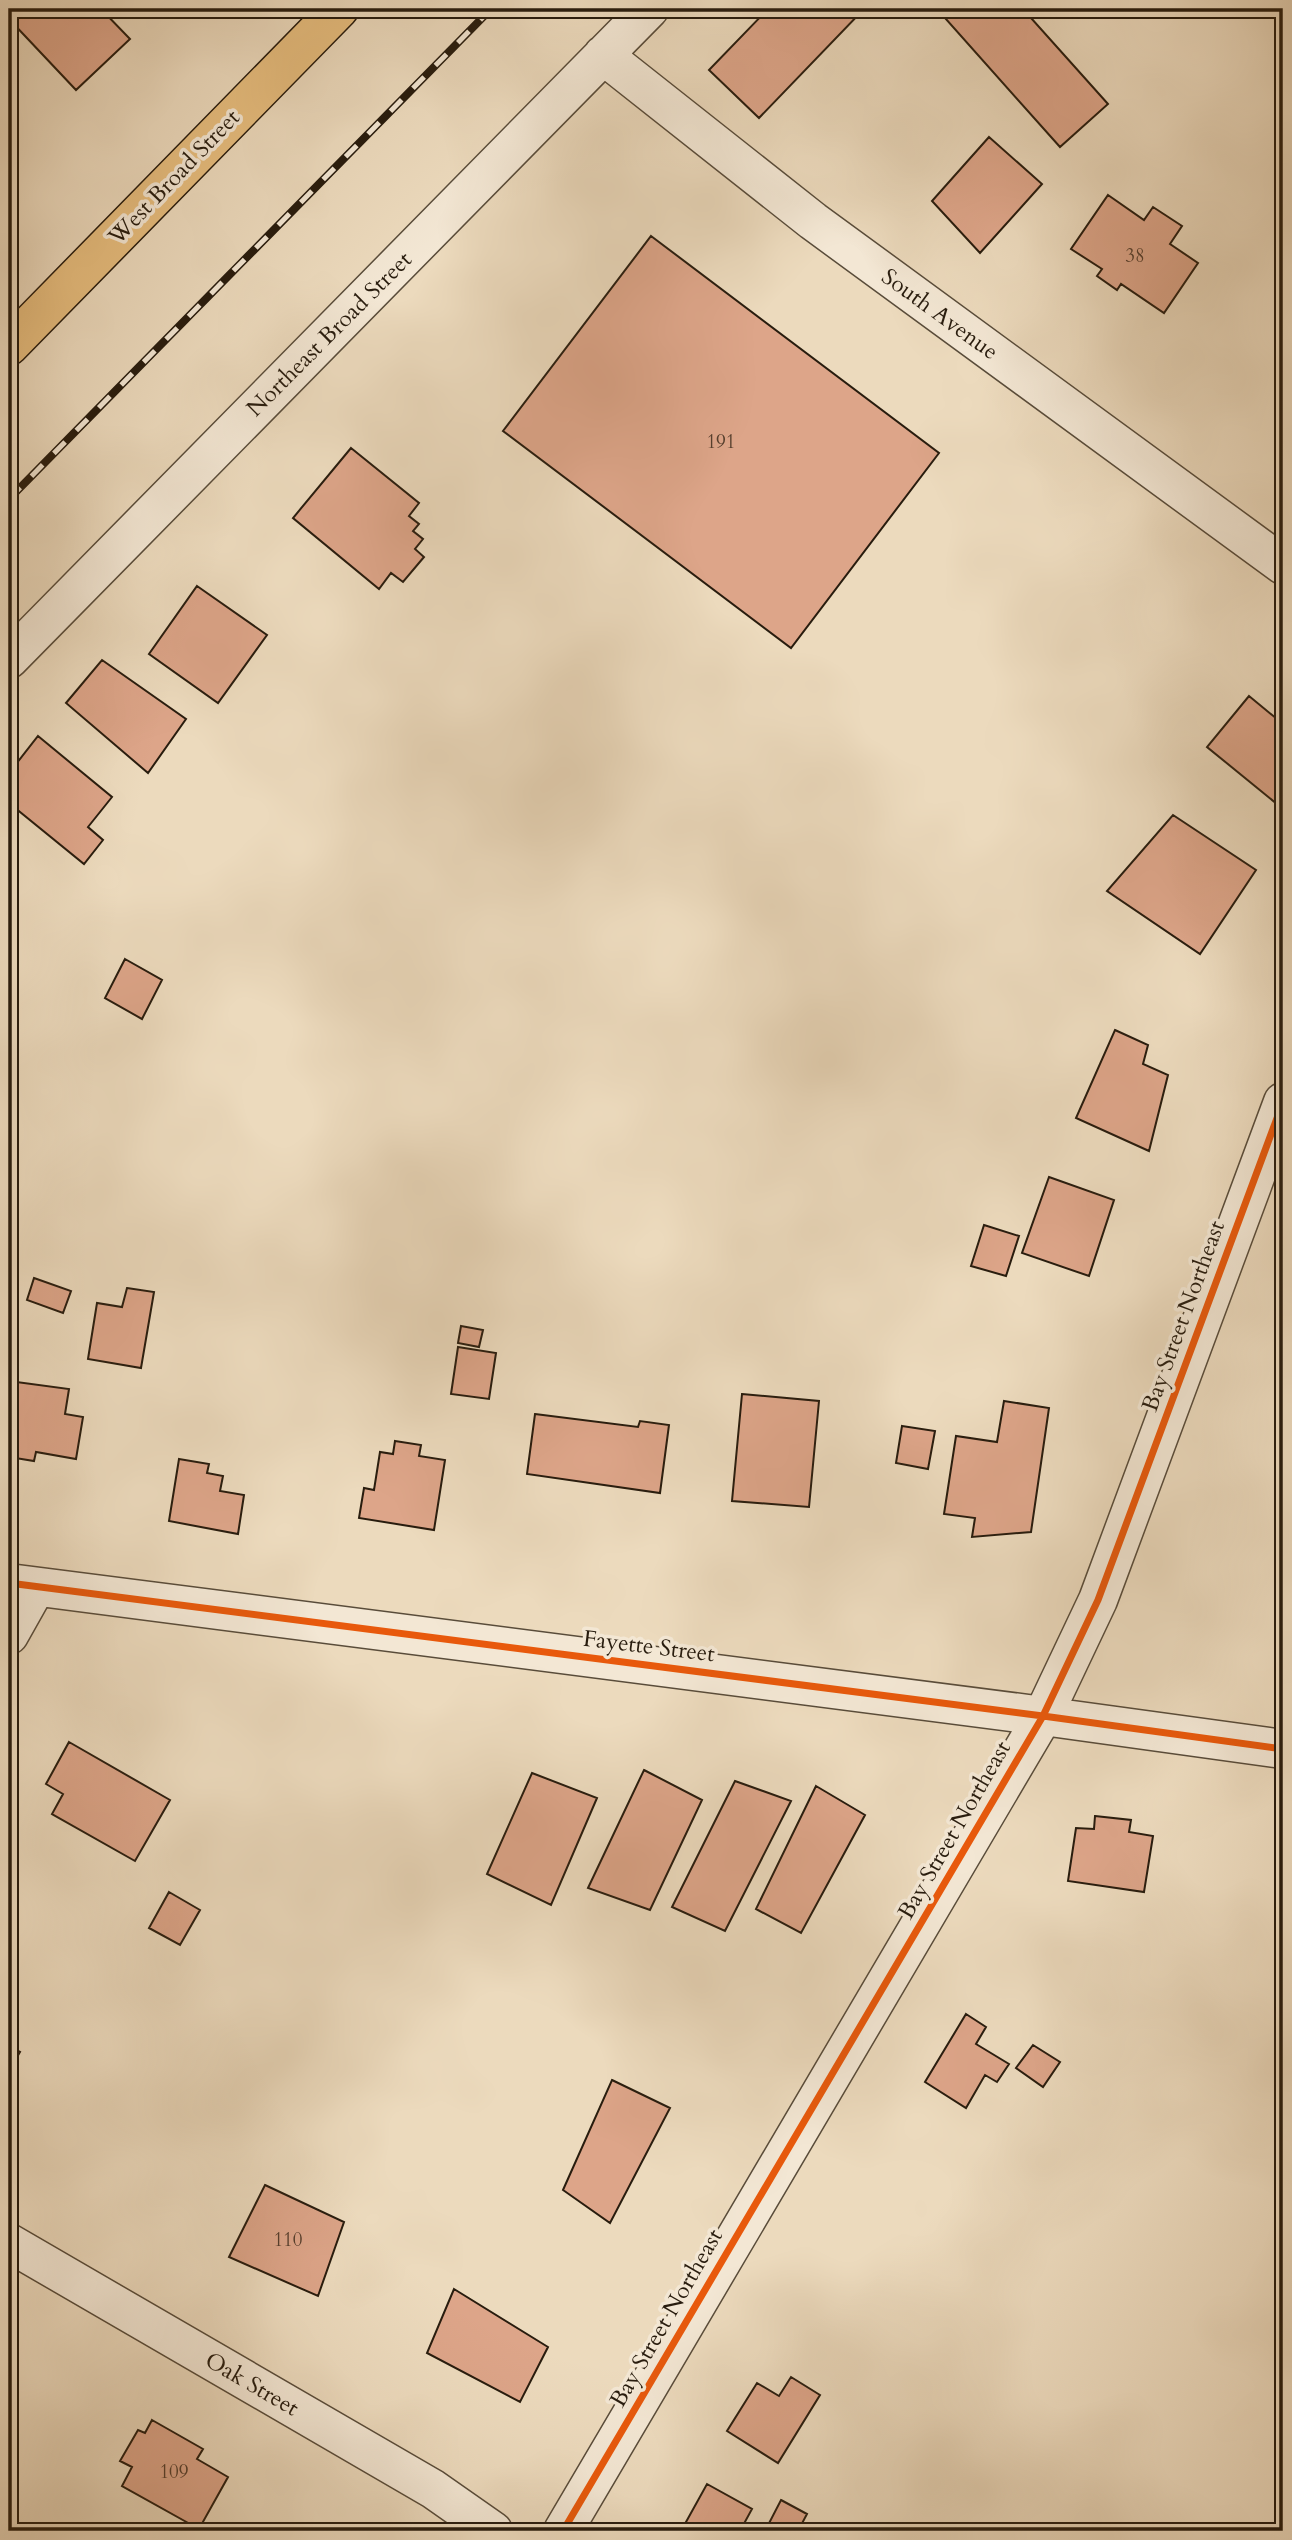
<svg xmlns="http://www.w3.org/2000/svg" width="1292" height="2540" font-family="Cardo,serif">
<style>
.building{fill:#dda589;stroke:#281c0e;stroke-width:2}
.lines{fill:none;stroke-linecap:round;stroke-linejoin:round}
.minor-casing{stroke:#594c3a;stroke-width:41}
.primary-casing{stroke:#281c0e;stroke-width:41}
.minor{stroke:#f3e7d4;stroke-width:38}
.primary{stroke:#e6bd7e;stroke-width:38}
.rail-casing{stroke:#281c0e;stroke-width:8}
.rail{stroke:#f3e7d4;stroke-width:5;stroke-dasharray:16;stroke-linecap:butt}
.cycleway-casing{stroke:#f3e7d4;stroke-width:11}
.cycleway{stroke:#e8590c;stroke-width:7}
.labels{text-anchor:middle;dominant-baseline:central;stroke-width:7;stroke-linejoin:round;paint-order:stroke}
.number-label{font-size:19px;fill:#553e2d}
.street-label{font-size:23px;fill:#281c0e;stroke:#f3e7d4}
</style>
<rect width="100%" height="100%" fill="#ecdabd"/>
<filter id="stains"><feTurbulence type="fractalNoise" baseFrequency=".00286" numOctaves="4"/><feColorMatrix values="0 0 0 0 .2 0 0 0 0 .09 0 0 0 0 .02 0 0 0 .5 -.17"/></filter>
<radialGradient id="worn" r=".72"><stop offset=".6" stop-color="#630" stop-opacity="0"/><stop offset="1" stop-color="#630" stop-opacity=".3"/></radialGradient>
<!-- building -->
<path class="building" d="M9,9H101L130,39L76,90L9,19Z
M768,9H864L759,118L709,70Z
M937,9H1023L1108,104L1060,147Z
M989,137L1042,184L980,253L932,201Z
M1108,195L1144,220L1153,207L1182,226L1170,244L1198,263L1164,313L1121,284L1117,290L1097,276L1102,269L1071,249Z
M651,236L939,453L791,648L503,431Z
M351,448L419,503L409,516L419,524L413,531L423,539L415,549L424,557L403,582L391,573L379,589L293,518Z
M197,586L267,635L218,703L149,654Z
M102,660L186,719L148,773L66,703Z
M1249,696L1283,724V809L1207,747Z
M38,736L112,797L88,827L103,840L84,864L9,803V773Z
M1173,815L1256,870L1200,954L1107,891Z
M125,959L162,980L142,1019L105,998Z
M1115,1030L1148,1045L1143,1064L1168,1075L1149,1151L1076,1118Z
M1049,1177L1114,1200L1089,1276L1022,1253Z
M984,1225L1019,1236L1006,1276L971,1266Z
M34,1278L71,1291L63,1313L27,1300Z
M127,1288L154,1292L141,1368L88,1359L97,1303L122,1307Z
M461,1326L483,1330L479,1347L458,1343Z
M458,1347L496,1353L489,1399L451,1394Z
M9,1381L69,1389L65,1414L83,1417L76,1459L36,1452L34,1461L9,1457Z
M742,1394L819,1401L809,1507L732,1501Z
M1004,1401L1049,1408L1031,1532L972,1537L975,1518L944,1514L956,1436L997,1442Z
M535,1414L638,1427L640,1421L669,1425L660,1493L527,1474Z
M902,1426L935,1431L928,1469L896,1463Z
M395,1441L421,1445L419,1456L445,1460L434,1530L359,1518L364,1488L374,1490L380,1452L393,1454Z
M179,1459L209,1464L207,1473L223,1476L220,1491L244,1495L238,1534L169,1521Z
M69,1742L170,1800L135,1861L52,1814L63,1794L46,1784Z
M644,1770L702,1800L650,1910L588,1888Z
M532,1773L597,1798L551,1905L487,1874Z
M735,1781L791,1801L725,1931L672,1907Z
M816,1786L865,1815L801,1933L756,1909Z
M1095,1816L1131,1820L1129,1832L1153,1836L1144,1892L1068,1881L1076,1828L1094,1829Z
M169,1892L200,1910L180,1945L149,1928Z
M966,2014L986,2027L976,2044L1009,2064L997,2082L985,2075L966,2108L925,2082Z
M1033,2045L1060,2062L1043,2087L1016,2068Z
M9,2046L20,2052L9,2071Z
M612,2080L670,2108L610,2223L563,2190Z
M265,2185L344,2222L318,2296L229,2257Z
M454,2289L548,2347L520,2402L427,2353Z
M791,2377L820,2395L778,2463L727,2431L757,2383L779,2396Z
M152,2420L203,2449L197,2459L228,2477L199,2529L122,2486L132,2467L120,2461L138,2430L145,2433Z
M707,2484L752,2509L740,2531H681Z
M781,2500L807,2514L798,2531H765Z"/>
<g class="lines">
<defs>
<path id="minor" d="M603,55L813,221L1283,565
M9,659L649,9
M9,1583L1043,1716L1283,1749
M9,1635L36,1587
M9,2243L433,2489L493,2531
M563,2531L1043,1716L1098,1600L1283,1102"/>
<path id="primary" d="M9,346L339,9"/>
</defs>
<!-- minor casing -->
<use href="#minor" class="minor-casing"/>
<!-- primary casing -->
<use href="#primary" class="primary-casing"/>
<!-- minor -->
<use href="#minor" class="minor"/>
<!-- primary -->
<use href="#primary" class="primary"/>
<defs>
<path id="rail" d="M9,499L491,9"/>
</defs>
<!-- rail casing -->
<use href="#rail" class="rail-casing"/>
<!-- rail -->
<use href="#rail" class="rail"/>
<defs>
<path id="cycleway" d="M9,1583L1043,1716L1283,1749
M563,2531L1043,1716L1098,1600L1283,1102"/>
</defs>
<!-- cycleway casing -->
<use href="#cycleway" class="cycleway-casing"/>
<!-- cycleway -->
<use href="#cycleway" class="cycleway"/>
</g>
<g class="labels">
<!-- number labels -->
<g class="number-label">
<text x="1135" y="256">38</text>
<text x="721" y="442">191</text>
<text x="288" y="2240">110</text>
<text x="174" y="2472">109</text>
</g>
<!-- street labels -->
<g class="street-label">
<text transform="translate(174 177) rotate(-46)">West Broad Street</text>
<text transform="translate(940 314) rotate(36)">South Avenue</text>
<text transform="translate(329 334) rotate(-45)">Northeast Broad Street</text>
<text transform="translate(1183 1316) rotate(-70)">Bay Street Northeast</text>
<text transform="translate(649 1646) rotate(7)">Fayette Street</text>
<text transform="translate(954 1830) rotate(-60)">Bay Street Northeast</text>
<text transform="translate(666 2318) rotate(-60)">Bay Street Northeast</text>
<text transform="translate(252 2384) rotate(30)">Oak Street</text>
</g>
</g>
<!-- margin -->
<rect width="1292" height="2540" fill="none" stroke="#ecdabd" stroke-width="35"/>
<rect x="10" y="10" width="1271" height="2519" fill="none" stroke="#281c0e" stroke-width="3.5"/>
<rect x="18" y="18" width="1257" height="2505" fill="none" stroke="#281c0e" stroke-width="2"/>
<rect width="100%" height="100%" filter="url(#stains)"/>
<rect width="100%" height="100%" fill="url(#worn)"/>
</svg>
